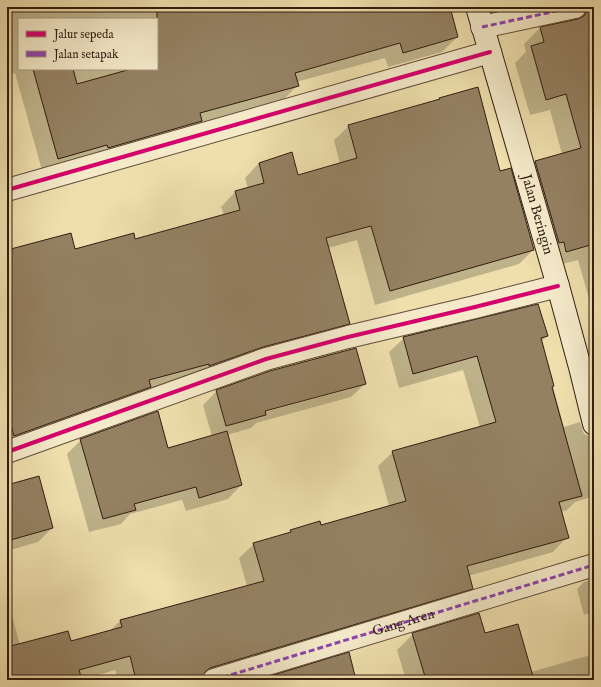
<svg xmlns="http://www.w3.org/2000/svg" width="601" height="687" font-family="'IM FELL English',serif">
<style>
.shadow{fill:#0003;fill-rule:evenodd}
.building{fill:#948162;stroke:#321c11}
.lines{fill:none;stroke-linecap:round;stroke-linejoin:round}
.street-casing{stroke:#614d38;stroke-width:24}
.secondary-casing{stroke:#321c11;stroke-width:24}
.street{stroke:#f4eaca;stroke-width:22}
.secondary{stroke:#f4eaca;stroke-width:22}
.quiet{stroke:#8e44ad;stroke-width:3;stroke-dasharray:6 3;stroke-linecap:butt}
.cycleway-casing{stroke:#f4eaca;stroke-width:6}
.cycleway{stroke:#d6006c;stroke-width:4}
.labels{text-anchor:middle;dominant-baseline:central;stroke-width:4;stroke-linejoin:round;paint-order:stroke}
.street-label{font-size:14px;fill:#321c11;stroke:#f4eaca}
</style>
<rect width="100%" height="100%" fill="#eedfad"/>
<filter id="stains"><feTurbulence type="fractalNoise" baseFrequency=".005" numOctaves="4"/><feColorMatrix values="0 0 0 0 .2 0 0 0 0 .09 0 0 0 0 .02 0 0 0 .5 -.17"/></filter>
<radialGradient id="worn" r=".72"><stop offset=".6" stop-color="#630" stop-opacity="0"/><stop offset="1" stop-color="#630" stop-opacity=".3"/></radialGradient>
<!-- shadow -->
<path class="shadow" d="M7,7H449L457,37L442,52L388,67L385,58L296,82L297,86L282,101L43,174L15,73L7,76ZM19,19H157V69H19Z
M514,7H594V316L578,260L550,267L519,178L535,162L562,154L550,110L530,115L515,63L526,52L524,44L540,28L572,22L568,14L517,19Z
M477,88L499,172L533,250L519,264L375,305L357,240L328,248L349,323L334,338L7,447V248L8,251L74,250L135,240L224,215L221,207L235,192L248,189L245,178L259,163L291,154L298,176L340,164L334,140L349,126L437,101L440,99Z
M547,336L541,342L564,427L580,422L584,434L591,437L590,430L594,426V496L575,502L567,510L561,512L567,537L553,552L468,576L472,588L457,603L202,680H118L115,670L81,680H7V597L20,645L70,642L110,631L120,621L247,586L239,558L254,544L288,534L291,531L320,526L389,506L378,466L393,452L480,427L463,370L399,388L389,352L404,338Z
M365,384L351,397L256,423L251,428L227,435L241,485L228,499L186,511L182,500L130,514L121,524L89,532L67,454L81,440L167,449L212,436L203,405L217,391ZM350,387V389L260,413L259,412Z
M7,486L52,528L38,542L7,551Z
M594,579V612L584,615L577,589L584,582Z
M413,634H484L531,672L594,654V680H406L397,650Z"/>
<!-- building -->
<path class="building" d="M157,7H450L458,37L403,53L400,43L295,73L299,86L200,113L202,121L108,148L107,145L58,159L33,69H73L77,84L131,69H157Z
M587,7H594V244L566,252L564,242L559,243L535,161L581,148L566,94L546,100L531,46L544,42L540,27L578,19L584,16L587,11Z
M478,87L500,171L511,168L534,250L390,291L371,226L326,238L350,324L263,347L209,366V364L149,380L151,387L14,436L7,411V250L71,233L75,249L134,233L135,239L240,210L235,191L264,183L259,163L292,152L298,175L357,158L348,125L440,99L439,98Z
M538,304L548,336L541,338L554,386L552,387L582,496L559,502L569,538L467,566L473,589L210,668L205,672L202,680H136L130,656L79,670L82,680H7V647L68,631L71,641L122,627L120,620L264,581L253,543L291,532L290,530L320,521L321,525L406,501L392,451L496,422L477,356L413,374L403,337Z
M356,348L366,384L265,411L266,415L226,426L216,390L270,371Z
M158,411L168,448L227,431L242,485L199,498L196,487L134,504L136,510L103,519L80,439Z
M39,476L53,528L7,541V485Z
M479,613L485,633L518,624L534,680H426L412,633Z
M349,652L356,680H257Z"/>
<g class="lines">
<defs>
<g id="street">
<path d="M482,27L575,7"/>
<path d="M7,190L490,52"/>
<path d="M7,452L266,359L348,337L475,307L558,286"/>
<path id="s1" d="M214,680L594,565"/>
</g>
<g id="secondary">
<path id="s2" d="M477,7L558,286L580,367L594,424"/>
</g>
</defs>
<!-- street casing -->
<use href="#street" class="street-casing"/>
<!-- secondary casing -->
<use href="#secondary" class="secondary-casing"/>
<!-- street -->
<use href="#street" class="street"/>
<!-- secondary -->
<use href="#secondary" class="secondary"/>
<!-- quiet -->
<path class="quiet" d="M482,27L575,7
M214,680L594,565"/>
<defs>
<path id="cycleway" d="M7,190L490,52
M7,452L266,359L348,337L475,307L558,286"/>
</defs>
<!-- cycleway casing -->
<use href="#cycleway" class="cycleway-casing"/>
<!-- cycleway -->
<use href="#cycleway" class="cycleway"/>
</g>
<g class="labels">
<!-- street labels -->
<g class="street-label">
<text stroke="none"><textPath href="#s2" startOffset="216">Jalan Beringin</textPath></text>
<text stroke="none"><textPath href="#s1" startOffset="198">Gang Aren</textPath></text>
</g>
</g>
<!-- margin -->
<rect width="601" height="687" fill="none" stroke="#eedfad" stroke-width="24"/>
<rect x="8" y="8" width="585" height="671" fill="none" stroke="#321c11" stroke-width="2"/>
<rect x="12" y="12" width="577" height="663" fill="none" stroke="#321c11"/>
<!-- legend -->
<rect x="18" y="18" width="140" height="52" fill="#f4eaca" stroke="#a69880"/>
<rect x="26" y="31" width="20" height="6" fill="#d6006c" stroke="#a69880"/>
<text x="54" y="38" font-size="12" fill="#321c11">Jalur sepeda</text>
<rect x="26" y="51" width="20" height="6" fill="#8e44ad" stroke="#a69880"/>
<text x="54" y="58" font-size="12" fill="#321c11">Jalan setapak</text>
<rect width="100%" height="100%" filter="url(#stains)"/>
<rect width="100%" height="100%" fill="url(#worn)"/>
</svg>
